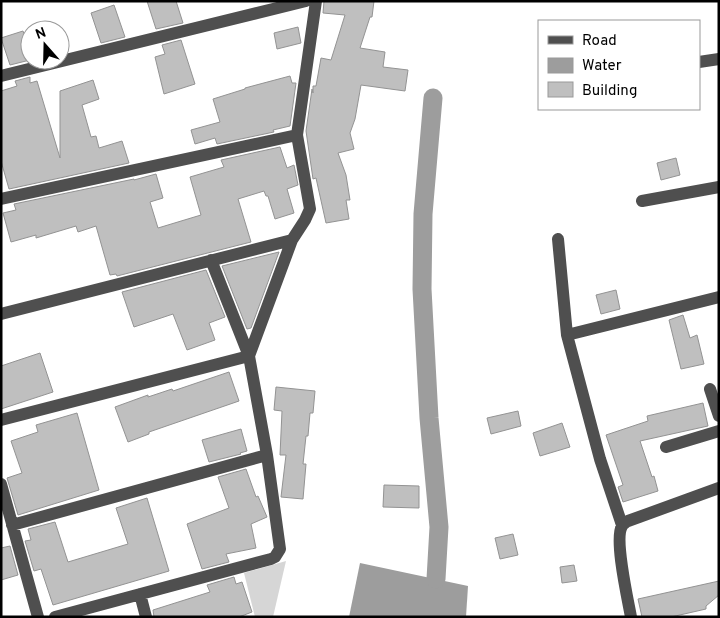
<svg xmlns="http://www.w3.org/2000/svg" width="720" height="618" font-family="Overpass,sans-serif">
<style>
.green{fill:#d6d6d6}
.water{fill:#9d9d9d}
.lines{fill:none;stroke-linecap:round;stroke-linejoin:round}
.canal{stroke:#9d9d9d;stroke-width:19}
.building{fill:#bfbfbf;stroke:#939393}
.minor{stroke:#4f4f4f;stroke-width:12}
</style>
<rect width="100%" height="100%" fill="#fff"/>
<!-- green -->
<path class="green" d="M286,561L273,617H255L244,573Z"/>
<!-- water -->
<path class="water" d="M360,563L468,586L466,617H349Z"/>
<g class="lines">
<!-- canal -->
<path class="canal" d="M433,98L423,214L422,289L429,418L439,527L436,579"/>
</g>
<!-- building -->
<path class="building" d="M147,1H176L183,23L156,29Z
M324,1H374L372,17H370L360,48L385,52L383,67L408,70L405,91L361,85L355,119L350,133L354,149L338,153L346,175L350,200H346L349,219L326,223L316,178L313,179L306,131L312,89L313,93V86H316L321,58L331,60L345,15L323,13Z
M114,5L125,37L101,43L91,13Z
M298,27L301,43L277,49L274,33Z
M23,31L30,51V60L10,65L1,38Z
M181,40L195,84L164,94L155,57L165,54L162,45Z
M290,76L292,83H296L290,126L273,130L274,132L217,144L215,138L195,144L191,130L220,122L213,99L245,89V88Z
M30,77V83L37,81L60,158V91L93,80L99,99L82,105L91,137L96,136L99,148L122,141L129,163L9,189L1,161V91L17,86L15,81Z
M280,147L287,168L294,165L298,185L287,189L294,213L275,219L268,196H266L264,191L238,199L251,242L117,276L116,274L110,275L96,226L78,232L76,226L36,238V235L11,242L3,213L16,210L14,204L134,179V180L156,174L163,198L150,202L158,228L201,215L190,177L224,167L221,160Z
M676,158L680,175L661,180L657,163Z
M279,252L251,328L247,329L222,266Z
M206,270L225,317L209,323L215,340L187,350L173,314L134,327L122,292Z
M616,290L620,309L601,314L596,295Z
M683,315L690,338L697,335L704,364L681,369L669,320Z
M40,353L53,392L1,409V366Z
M229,372L239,401L149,432V434L128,442L115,407L148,395V397L172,389L173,391Z
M276,387L315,391L313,413H310L308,436H306L303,464H306L303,499L281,497L286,455H280L282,411L274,410Z
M703,403L708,426L640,441L652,477L654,476L658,491L623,502L618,487L623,485L606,435L648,421L647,416Z
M518,411L521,426L491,434L487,418Z
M77,413L99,490L18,515L7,478L22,473L11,441L38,432L36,425Z
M562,423L570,447L540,456L533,433Z
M241,429L247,451L240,453L241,454L209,462L202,440Z
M246,469L256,497L258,496L267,517L251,524L256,548L226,554L229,562L202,569L187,524L229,508L218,477Z
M384,485L419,486V508L383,507Z
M147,498L169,571L53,605L41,569L34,571L25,541L31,540L28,529L55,522L68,562L128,544L116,508Z
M513,534L518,555L500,559L495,538Z
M10,546L18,575L1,580V548Z
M574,565L577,581L562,583L560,567Z
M234,577L236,584L242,582L252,612L239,617H154L153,610L210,592L207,585Z
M719,581V595L706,606V609L671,617H642L638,599Z"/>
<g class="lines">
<!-- minor -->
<path class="minor" d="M699,62L719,59
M1,76L306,1
M1,199L297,135
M642,201L719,187
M558,239L567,335L600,459L622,525
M1,314L292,240
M567,335L719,297
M710,389L719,416
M1,420L249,356L211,260
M666,447L719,431
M1,484L38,617
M12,525L267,455
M140,594L146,617
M55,617L271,559L275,557L280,549L267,455L249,356L292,240L305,220L310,209L297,135L316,1
M631,617C628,600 614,539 622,526C622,525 626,522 628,521L719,488"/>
</g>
<!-- border -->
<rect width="720" height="618" fill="none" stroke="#000000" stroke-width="5"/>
<!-- legend -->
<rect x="538" y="20" width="162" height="90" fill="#ffffff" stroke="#999999"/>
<rect x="548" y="36" width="25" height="8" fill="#4f4f4f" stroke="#999999"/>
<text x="582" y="45" font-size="15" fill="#000000">Road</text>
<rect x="548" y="58" width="25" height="15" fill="#9d9d9d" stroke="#999999"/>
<text x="582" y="70" font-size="15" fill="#000000">Water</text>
<rect x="548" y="82" width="25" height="15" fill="#bfbfbf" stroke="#999999"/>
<text x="582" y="95" font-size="15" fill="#000000">Building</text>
<!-- north arrow -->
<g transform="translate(45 45) rotate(340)"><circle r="24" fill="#ffffff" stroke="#999999"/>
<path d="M0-4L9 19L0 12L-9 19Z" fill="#000000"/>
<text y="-8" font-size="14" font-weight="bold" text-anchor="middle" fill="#000000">N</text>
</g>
</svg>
